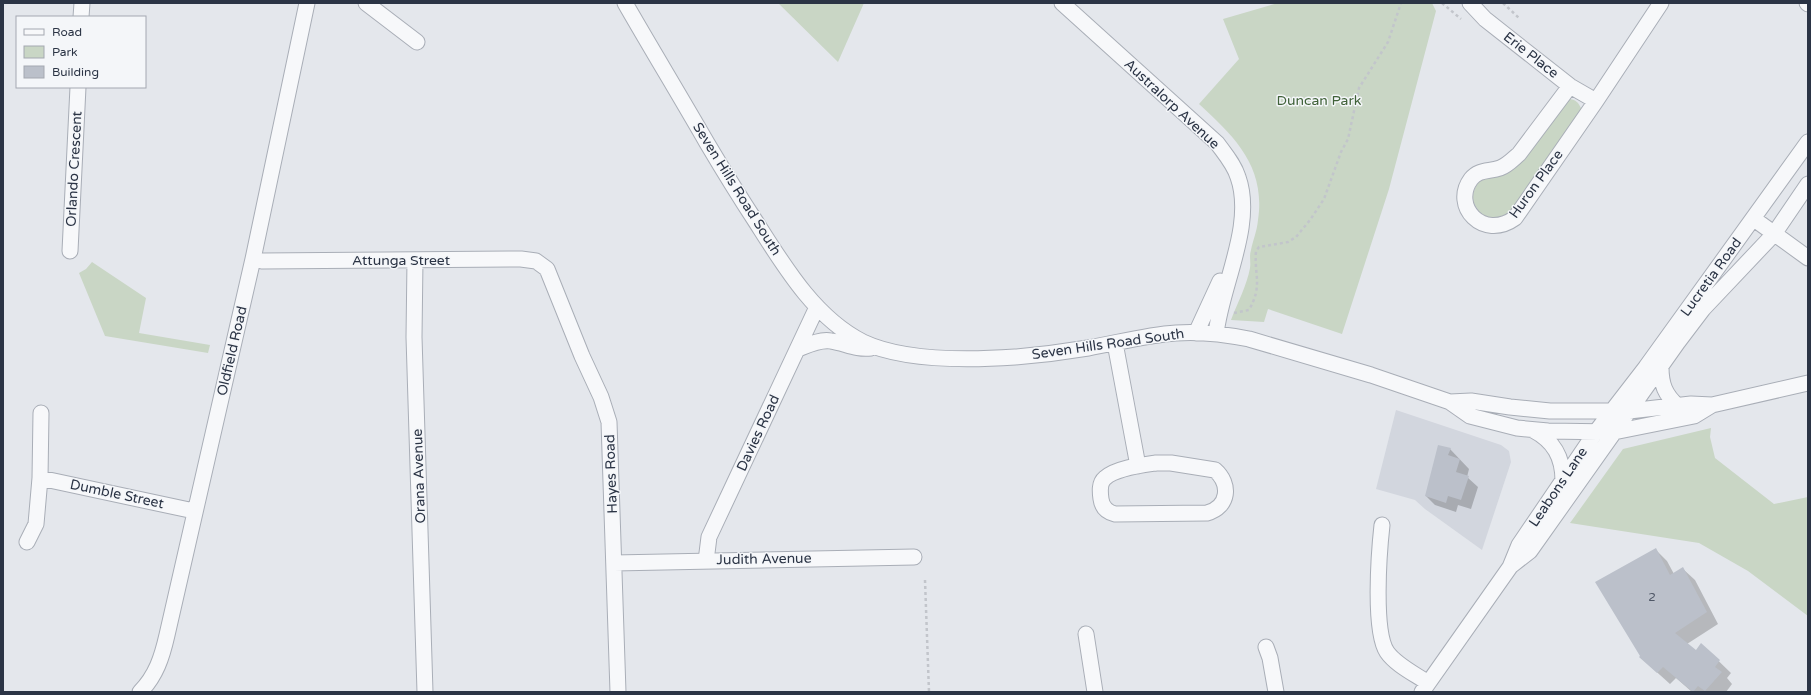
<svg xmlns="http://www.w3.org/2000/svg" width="1811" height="695" font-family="'Varela Round',sans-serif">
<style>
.built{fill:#d2d6de}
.green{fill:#c9d6c5}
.shadow{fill:#0003}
.building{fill:#bbc0ca}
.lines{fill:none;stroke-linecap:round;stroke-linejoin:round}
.minor-casing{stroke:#a9aeb7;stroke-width:17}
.path{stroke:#c2c5cb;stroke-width:2.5;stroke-dasharray:3 3;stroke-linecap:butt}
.minor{stroke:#f7f8fa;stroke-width:15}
.labels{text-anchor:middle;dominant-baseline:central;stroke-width:3;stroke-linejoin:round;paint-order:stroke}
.number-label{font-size:12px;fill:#4f5766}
.street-label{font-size:14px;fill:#2b3445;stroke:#f4f6f9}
.park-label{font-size:14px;fill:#3f6138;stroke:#f4f6f9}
</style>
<rect width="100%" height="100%" fill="#e4e7ec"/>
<!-- built -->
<path class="built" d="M1396,410L1501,445L1509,451L1511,462L1482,550L1425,509L1415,500L1376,489Z"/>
<!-- green -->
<path class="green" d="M778,3H864L838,62Z
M1278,3H1432L1436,11L1389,189L1342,334L1268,309L1264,322L1231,320C1237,304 1247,285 1250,268C1251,262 1249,256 1251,250C1253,240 1257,231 1258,220C1266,167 1235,137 1199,104L1239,59L1223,19Z
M1570,99C1576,100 1578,102 1581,108V111L1513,212L1504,219L1484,218C1473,204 1469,199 1478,182Z
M92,262L146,298L139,333L210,345L208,353L105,336L79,273L86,269Z
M1711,428L1710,437L1715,458L1774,504L1808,497V616L1748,571L1699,543L1570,523L1623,449Z"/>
<!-- shadow -->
<path class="shadow" d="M1450,449L1469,469L1467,477L1478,487L1471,509L1458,505L1456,512L1435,505L1426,496Z
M1655,549L1667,561L1674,574L1683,569L1695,580L1718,624L1687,644L1696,652L1702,645L1731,673L1727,678L1732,684L1726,692H1692L1676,678L1670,684L1640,657Z"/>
<!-- building -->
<path class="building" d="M1438,445L1451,448L1448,455L1460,459L1456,472L1469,476L1461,500L1448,496L1446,503L1425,496Z
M1656,548L1670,575L1683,567L1707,612L1675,633L1696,650L1701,643L1720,660L1715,667L1722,672L1705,691L1698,686L1693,692L1663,667L1657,673L1639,657L1640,656L1595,582Z"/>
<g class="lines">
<defs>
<path id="minor" d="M366,3L417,42
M625,3C652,50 680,96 707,143C723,170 739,196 756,222C784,266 815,318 863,342C903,361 971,360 1015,357C1040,355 1064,352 1088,348C1117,343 1146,335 1176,333C1200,331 1224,334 1249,339L1371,375L1450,402L1470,416L1517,428L1548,431L1614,432L1694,416L1712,405
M1062,3L1217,143C1225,154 1234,164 1238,177C1255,225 1221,286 1216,334
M1470,3L1485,19L1570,86L1596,101
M1807,3L1808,4
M81,17L82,3
M1570,86L1519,154C1513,159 1508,165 1500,168C1489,172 1479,169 1471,179C1451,206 1483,241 1515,218L1596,101L1661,3
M1754,219L1808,258
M70,251L78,87
M253,259L262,261L521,259L536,261L547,269L582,356L601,397L609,422L618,692
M415,260L414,337L425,692
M1196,333L1220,281
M1115,343L1138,466
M798,349C808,345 820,339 831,341C845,343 856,350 871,348
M1661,367C1661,384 1665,395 1678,406
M1450,402L1471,401L1510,407L1550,411H1629L1691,404L1712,405L1808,383
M1533,430C1554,441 1563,457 1563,481
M1156,463H1171L1215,470C1231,484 1229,507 1207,513L1115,514C1107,512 1102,507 1101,499C1100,492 1099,483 1105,478C1116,468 1142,465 1156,463Z
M40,478L194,511
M1382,525C1379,552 1373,631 1387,652C1396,665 1415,674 1428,683
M27,542L36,524L40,478L41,413
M706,561L709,537L817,307
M614,563L914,557
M1512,565L1530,551L1678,342L1703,309L1774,234L1808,184
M1086,634L1095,692
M1266,647L1270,658L1276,692
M140,692C156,676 162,657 167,635L253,259L307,3
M1422,692L1510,567L1519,545L1595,433L1646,367L1808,142"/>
</defs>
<!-- minor casing -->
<use href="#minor" class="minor-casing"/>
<!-- path -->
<path class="path" d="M1442,3L1461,19
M1503,3L1519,18
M1234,313L1249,310C1263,285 1254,276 1256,251L1259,247L1288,242L1296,237L1310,220L1324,199L1341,152L1348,139L1359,88L1388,42L1401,3
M925,580L929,692"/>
<!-- minor -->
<use href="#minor" class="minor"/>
</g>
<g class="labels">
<!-- number labels -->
<g class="number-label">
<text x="1652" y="597">2</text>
</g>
<!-- street labels -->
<g class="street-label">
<text transform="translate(1531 55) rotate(38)">Erie Place</text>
<text transform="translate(1172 104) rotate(43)">Australorp Avenue</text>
<text transform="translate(74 169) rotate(-87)">Orlando Crescent</text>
<text transform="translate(1536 184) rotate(-54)">Huron Place</text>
<text transform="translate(737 189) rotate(58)">Seven Hills Road South</text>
<text x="401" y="260">Attunga Street</text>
<text transform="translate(1711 277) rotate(-54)">Lucretia Road</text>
<text transform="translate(1108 344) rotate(-8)">Seven Hills Road South</text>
<text transform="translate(232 351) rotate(-77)">Oldfield Road</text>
<text transform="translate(758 433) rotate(-65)">Davies Road</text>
<text transform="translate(611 474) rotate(-92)">Hayes Road</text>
<text transform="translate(419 476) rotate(-92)">Orana Avenue</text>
<text transform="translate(1558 487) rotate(-56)">Leabons Lane</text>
<text transform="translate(117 494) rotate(12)">Dumble Street</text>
<text transform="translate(764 559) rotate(-1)">Judith Avenue</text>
</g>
<!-- park labels -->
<g class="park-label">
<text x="1319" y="100">Duncan Park</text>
</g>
</g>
<!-- border -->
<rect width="1811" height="695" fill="none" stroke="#2b3445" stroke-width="8"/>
<!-- legend -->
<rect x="16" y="16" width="130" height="72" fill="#f4f6f9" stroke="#a4a8b1"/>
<rect x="24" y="29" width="20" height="6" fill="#f7f8fa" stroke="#a4a8b1"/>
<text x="52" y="36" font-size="12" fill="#2b3445">Road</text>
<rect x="24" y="46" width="20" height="12" fill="#c9d6c5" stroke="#a4a8b1"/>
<text x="52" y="56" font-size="12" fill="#2b3445">Park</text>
<rect x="24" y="66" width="20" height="12" fill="#bbc0ca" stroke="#a4a8b1"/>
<text x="52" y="76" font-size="12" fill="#2b3445">Building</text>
</svg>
